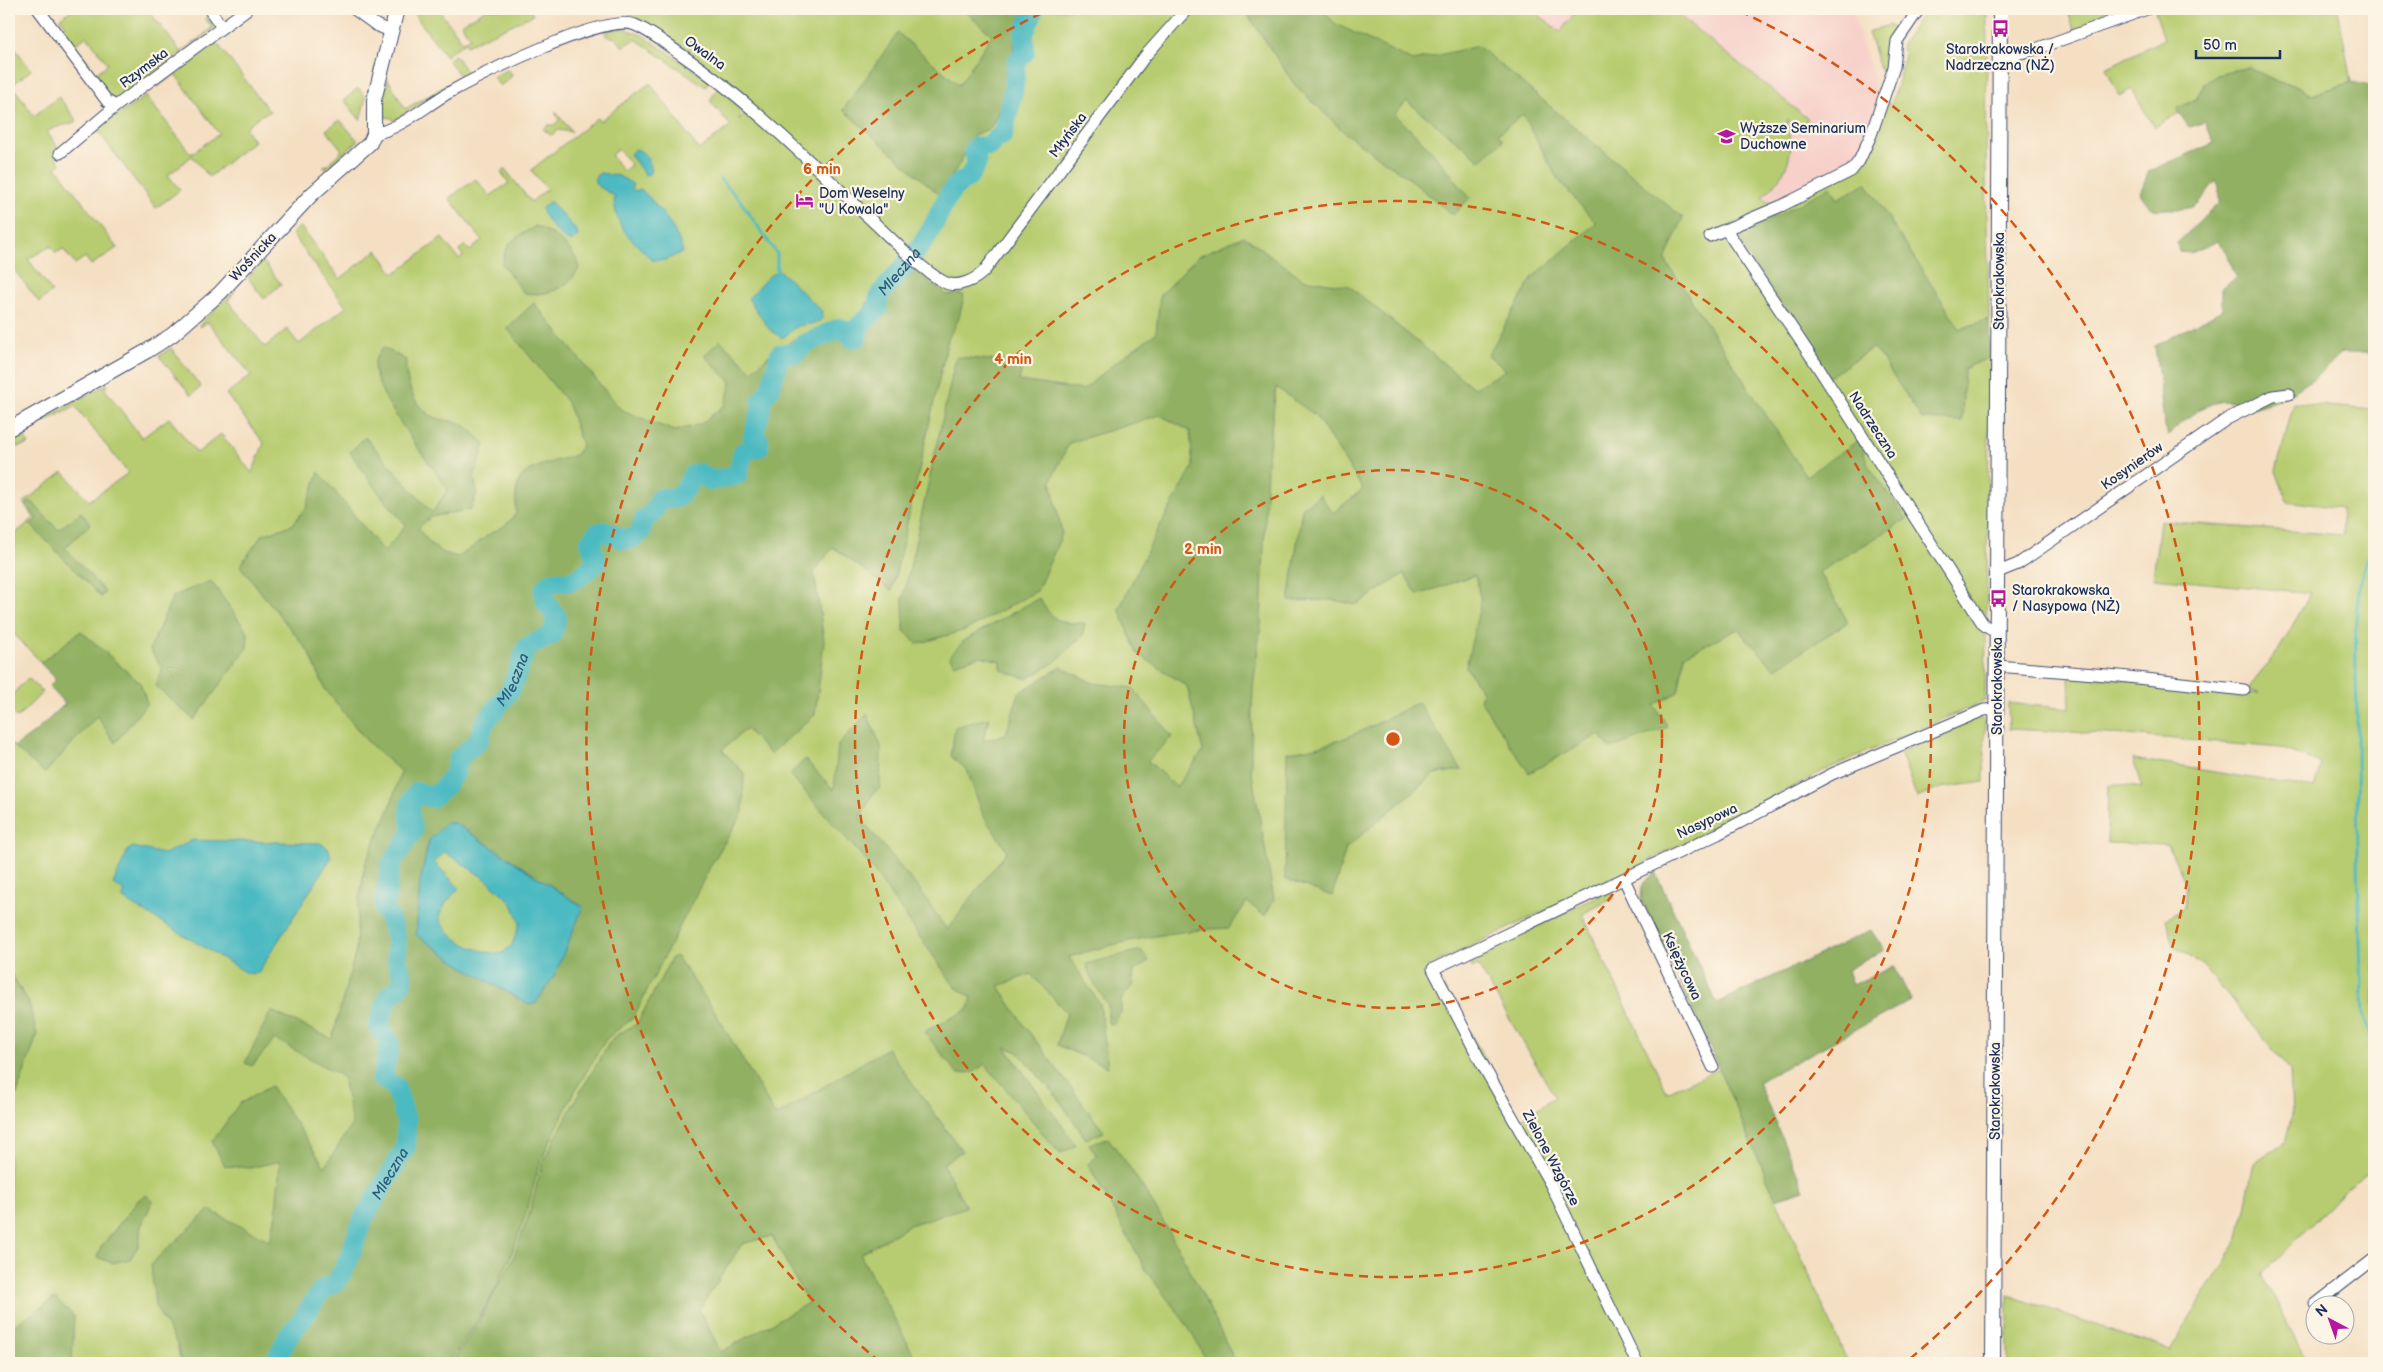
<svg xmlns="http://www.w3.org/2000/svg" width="2383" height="1372" font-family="'Balsamiq Sans',sans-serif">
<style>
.built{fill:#f7d0ca}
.green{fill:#b7cc70;stroke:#697e67;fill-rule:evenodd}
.forest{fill:#91b062;stroke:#567060;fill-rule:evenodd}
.water{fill:#4bbac1;stroke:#337490;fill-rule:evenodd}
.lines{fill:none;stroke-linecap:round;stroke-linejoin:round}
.stream{stroke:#4bbac1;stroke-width:3}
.river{stroke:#4bbac1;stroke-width:20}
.minor-casing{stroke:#3c496d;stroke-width:13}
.tertiary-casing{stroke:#3c496d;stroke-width:16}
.minor{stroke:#fff;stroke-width:11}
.tertiary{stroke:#fff;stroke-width:14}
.ring{fill:none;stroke:#d45514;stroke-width:2.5;stroke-dasharray:9 6}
.labels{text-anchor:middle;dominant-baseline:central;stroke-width:4.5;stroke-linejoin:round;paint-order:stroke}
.poi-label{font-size:14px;fill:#1b2f5e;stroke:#fcf5e5;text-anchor:start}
.street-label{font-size:14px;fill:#1b2f5e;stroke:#fcf5e5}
.water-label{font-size:15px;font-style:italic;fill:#29597c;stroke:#fcf5e5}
.centre{fill:#d45514;stroke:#fcf5e5;stroke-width:2.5}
.ring-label{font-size:15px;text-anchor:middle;font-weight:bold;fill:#d45514;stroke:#fcf5e5;stroke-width:4.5;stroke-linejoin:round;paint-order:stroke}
</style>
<rect width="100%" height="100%" fill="#fcf5e5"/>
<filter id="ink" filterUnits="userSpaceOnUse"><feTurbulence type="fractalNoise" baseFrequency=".02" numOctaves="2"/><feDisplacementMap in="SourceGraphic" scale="10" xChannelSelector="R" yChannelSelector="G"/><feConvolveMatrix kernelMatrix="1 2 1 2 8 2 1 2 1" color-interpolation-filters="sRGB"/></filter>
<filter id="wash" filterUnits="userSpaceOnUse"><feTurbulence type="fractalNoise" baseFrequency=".0096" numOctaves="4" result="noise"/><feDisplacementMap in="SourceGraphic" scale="20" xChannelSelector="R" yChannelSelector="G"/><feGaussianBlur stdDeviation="1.12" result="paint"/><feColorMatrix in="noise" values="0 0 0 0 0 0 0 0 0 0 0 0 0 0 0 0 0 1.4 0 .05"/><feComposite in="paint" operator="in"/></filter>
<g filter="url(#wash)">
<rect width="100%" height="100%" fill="#f4dfc3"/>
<!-- built -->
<path class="built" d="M1435,9H1851L1874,77L1876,109L1852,164L1774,206Z"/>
<!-- green -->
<path class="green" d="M73,9H147L181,52L210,30L211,26L205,19L207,16L215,27L119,100L112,99L94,75L108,64L87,36L75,45L90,64L88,67L60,30L66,26L60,18Z
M410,9H438L463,42L470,37L461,24L487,9H530L533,15L467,45L465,42L446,56Z
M638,9H1532L1560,32L1578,9H1671L1808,119L1799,129L1787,120C1797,150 1787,177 1762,197L1774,206L1852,164L1887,101L1891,106L1905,55L1901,46L1926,9H1987L1986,178L1990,357L1985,701L1827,769L1631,870L1431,965L1520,1120L1555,1097L1478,965L1472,968L1469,956L1611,890L1614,898L1582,914L1667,1092L1719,1069L1848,1363H9V742L33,762L81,704L9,629V539L34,518L23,503L63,472L89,501L128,473L75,406L45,422L44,419L107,384L108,386L104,388L142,438L169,418L197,453L221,434L252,473L264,443L226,394L251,375L208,322L200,327L199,325L236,289L228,301L265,347L287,329L299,344L346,307L292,234L300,226L340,279L377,250L394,274L442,238L459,259L463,256L459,250L465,245L470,251L482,240L449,198L476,179L490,196L509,183L501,172L505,169L531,202L547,189L531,170L597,118L600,121L650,83L699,150L731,126L711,102C711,97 715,91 720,88L742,108L739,120L748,110L714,80L624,18ZM618,149L631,165L623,171L611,155Z
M2067,9H2126V10L2074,30Z
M2161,9H2338L2351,82L2312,95L2298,86L2278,82L2248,67L2179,108V113L2154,127L2132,89L2119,96L2106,68L2164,39L2155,11Z
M1889,25L1895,30L1887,69L1881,72L1868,32Z
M623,28L642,35L709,80L706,87L637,40L631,41L623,47L616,38L606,36V31Z
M213,38L270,112L259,116L245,128L254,141L209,177L192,156L168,175L180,190L156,208L97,130L146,96L191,154L219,134L175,74L157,87L156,85Z
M9,40L31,70L12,85L34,116L59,97L77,121C66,126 57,125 47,132L59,149L54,153L60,164L56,167L117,248L91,265L85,257L75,264L63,249L56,253L51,246L28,259L52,292L39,302L9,263Z
M455,55L467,73L487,64L488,66L460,80L461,77L448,60Z
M507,70L512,74L511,77L500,86L493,77Z
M388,79L405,109L451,83L452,84L429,97L394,121L392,118L385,117L381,110Z
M358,88L366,97L360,120L344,100Z
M555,111L572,132L558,130L551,135L543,129L548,125H554L559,120Z
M340,120L358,141L325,169L323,166L327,165L342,150L326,130Z
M263,261L281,284L264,299L248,278Z
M171,348L201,387L191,395L159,356Z
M2294,403L2374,410V1167L2346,1189L2262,1275L2308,1363H2012L2008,1362V1295L2170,1350L2239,1239L2254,1163L2285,1142L2292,1115L2290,1070L2204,966L2173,946L2166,919L2184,908L2186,884L2168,845L2107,843L2108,787L2114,784L2142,788L2133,759L2314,788L2321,763L2280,748L2128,735L2009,729L2008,703L2070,709L2069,674L2260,694L2248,689L2278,651L2311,593L2153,578L2160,521L2343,535L2341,508L2287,501L2276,471Z
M21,432L29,444L9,449V439Z
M28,678L43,692L17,718L9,710V698Z
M1979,717L1985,722L1984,782L1940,788L1917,798L1900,752Z"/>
<!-- forest -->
<path class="forest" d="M962,9H1027L1018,29L1003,100L991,128L976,134L941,196L843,110L898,33L959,85L992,35Z
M1244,9H1323L1334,23L1413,61L1478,46L1683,218L1665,260L1806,476L1859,440L1869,467L1907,519L1819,572L1848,622L1775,669L1738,629L1685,655L1678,692L1654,705L1668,727L1610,749L1600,734L1529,773L1480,700L1482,692L1466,667L1481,601L1475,575L1418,595L1404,574L1356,605L1333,600L1289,601L1302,508L1320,495L1333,513L1363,489L1316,416L1276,387L1267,466L1261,623L1253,687L1251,741V769L1274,899L1265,916L1247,902L1229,928C1175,930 1121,941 1069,957L1100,1004L1108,1067L1057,1045L1067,1013L1031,974L999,986L1024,1025L1104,1132L1086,1139L1057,1097L1018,1052L1005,1047L1076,1145L1060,1154L985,1064L974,1072L958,1074L924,1032L969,1009L972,997L955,987L869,864L790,775L805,759L834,790L838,745L867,714L881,746L880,788L874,792L860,818L919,889L947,930L1007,851L983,815L967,770L951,756L955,727L989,718L983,741L1006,734L1019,693L1061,667L1093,683L1133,688L1172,737L1148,761L1176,787L1203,751L1187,686L1137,653L1119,609L1155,535L1193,467L1190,431L1160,415L1069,443L1051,481L1062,534L1037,591L966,630L917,644L904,631L903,599L956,357L1023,363L1019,381L1083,390L1120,359L1156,333L1160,295L1198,256L1244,236L1303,279L1349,286L1474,388L1506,370L1488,355L1533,277L1596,223L1557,178L1523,114L1498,134L1503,141L1480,160L1407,101L1395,114L1432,151L1470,198L1453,215L1407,177L1345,133L1294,84Z
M2248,67L2278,82L2298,86L2312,95L2351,82L2374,86V353H2341C2317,379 2286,401 2251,408C2243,409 2234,401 2226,401C2201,403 2185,420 2168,435L2164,423L2155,346L2222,310V287L2237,278L2226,252L2218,241L2191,253L2179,252L2177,243L2219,203V187L2216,181C2209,187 2205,197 2198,203C2191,209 2184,209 2176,209C2153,208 2155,216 2140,193L2149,171L2214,143L2205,122L2189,127L2179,113L2178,108L2196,99L2204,84L2217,75Z
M1866,183L1960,329L1989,319L1990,357L1964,369L1962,421L1922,419L1874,347L1829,377L1741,244L1744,230L1781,214L1831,186L1838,199Z
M536,226C555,234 571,246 580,266C570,288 547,297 524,293L502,264C506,240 517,237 536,226Z
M899,260L947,295L961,294L964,296L959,318L948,339L892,591L833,547L814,572L824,641L815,715L770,754L746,729L722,750L744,773L743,812L710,867L633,1018L606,1039L573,1094L539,1164L526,1214L509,1260L493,1294L471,1331L448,1363H181L177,1344L155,1306L151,1264L209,1210L270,1241L276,1214L280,1161L250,1168L225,1166L212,1142L239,1104L271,1086L325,1167L352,1124L343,1077L275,1039L252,1066L245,1063L271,1011L332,1039L356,950L358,907L365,864L390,807L401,772L367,741L325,689L309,652L240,566L262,535L292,525L306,508L319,472L384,552L406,525L375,488L350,452L365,437L432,513L448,489C431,465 372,391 374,364C375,357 380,352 383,347L406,360C404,380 414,409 434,417C443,421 455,420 464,425C472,430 478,438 485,444L474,477L477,493L471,509L431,517L418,528C431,545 437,553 459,557L491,533L506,525L516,514C516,503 514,485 522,476C531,466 563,459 576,455L582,445L567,402L507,328L534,303L620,409L651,422L675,431L701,424L725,405L731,382L704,356L720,340L752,371L776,349C784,349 789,342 796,338C815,328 833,324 854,322L865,309L872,292ZM446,823H455L583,907L529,1005L462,966L417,935L420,883L429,840Z
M31,501L58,530L81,512L90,524L65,548L105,592L101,597L30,524L37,519L26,504Z
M211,581L248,633L247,648L194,720L156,686L162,669L150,649L173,596Z
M1039,598C1053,621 1058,624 1085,623L1083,635L1055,662L1027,679L1001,670V661L980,656L954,664L949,656L965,640Z
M81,631L140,683L147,703L115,743L97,716L45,773L14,747L35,732L65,704L49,686L56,679L40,663Z
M1418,702L1462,770L1434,774L1346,848L1332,896L1285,879L1287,752C1340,746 1372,726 1418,702Z
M1655,872L1717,1003L1871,930L1884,950L1847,970L1852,985L1894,966L1911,1000L1758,1082L1804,1190L1776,1199L1706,1039L1641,899L1642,886Z
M1141,950L1149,961L1134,971L1132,986L1121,1000V1012L1113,1025L1108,1023V1005L1091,978L1086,964Z
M672,957H677L713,1009L776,1116L887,1048L962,1151L943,1164L966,1207L910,1225L860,1254L918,1363H451L473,1332L512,1261L529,1215L542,1164L577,1097L610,1042L618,1034L637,1024ZM772,1236L808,1303L721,1352L699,1310L742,1244Z
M9,970L29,1003L37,1035L9,1117Z
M1108,1138C1161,1206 1198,1286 1236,1363H1208L1187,1325L1147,1272L1088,1164L1097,1156L1089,1144Z
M146,1195L153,1201L141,1226L139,1245L130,1259L112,1263L97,1257L101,1247L139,1199Z
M55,1298L74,1316L72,1363H9V1329Z"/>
<!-- water -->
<path class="water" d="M635,149C645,150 650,162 652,171L649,174L645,175L630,154Z
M600,173L619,176L633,184L632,188L634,191L641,189C658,206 677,228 683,252L666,260H652C630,237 615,230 614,196L595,184V177Z
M550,201L577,231L578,236L571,242C558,236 547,222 541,209Z
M780,271L822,311V319C813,326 808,323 799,326C793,328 788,335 782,338L769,329L748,298C758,290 767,273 780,271Z
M446,823H455L583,907L554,976L536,1003L529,1005L462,966L416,935L420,883L429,840ZM445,852L487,880L511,902L520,923L512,945L501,954C478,952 446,941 439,916L446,903L459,888L434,862Z
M193,840L320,843L329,849L331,858L259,971L255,974L247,973L123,899L124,891L113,884L128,850L133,847L164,854Z"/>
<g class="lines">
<!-- stream -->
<path class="stream" d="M720,179L739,199L777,254V272
M2374,541C2348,592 2357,663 2357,720C2357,818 2358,917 2363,1015L2374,1048"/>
<!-- river -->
<path class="river" id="s1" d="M275,1363L288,1336L301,1321L321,1291L337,1281L346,1266L363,1219L406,1147V1120L401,1103L395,1086L382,1079L390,1043L378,1026L389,995L397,991L403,979L397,961L396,938L391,922L384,908L391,864L413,831C409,816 406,804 418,792L432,798L444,787L455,773L458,759L479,740L484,724L511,689L527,647L552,635L557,617C549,609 534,588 553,582C559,580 566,583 572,581C582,577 589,569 597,562L590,542L597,533L604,531L622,539H632L640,533L644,519L653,513L660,498H677L686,488L692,475L699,473L711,481L738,475L743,452L759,447V441L753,437L761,410V402L771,387L780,354L797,353L802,345L840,328L849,332L852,338L857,337L859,326L878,309V300L881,293C897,274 916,255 929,233C940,216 947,186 968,178L977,163L974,151L976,147L990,146L994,140L1003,135L1013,92L1017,61L1025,52L1024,34L1034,9"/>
</g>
</g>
<g filter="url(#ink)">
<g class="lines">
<defs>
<path id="minor" d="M38,9L107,101L116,106
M209,9L222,27
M354,9L376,25L392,32
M2000,58L2033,50L2147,9
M374,134C402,128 425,106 450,92C479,76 606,12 635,25C652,32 667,45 682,55C750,101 808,160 867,216C887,234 921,270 944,282C957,289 976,280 985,270L1146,55L1187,9
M60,153L116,106L247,9
M1727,231L1816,364L1983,624L1990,629L1997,630
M1710,236L1781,206L1851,171L1859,161L1871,135L1894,67L1897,41L1919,9
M1998,572L2018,564L2227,419L2273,396L2289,394
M1997,666L2119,676L2244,690
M1624,879L1713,1067
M2316,1304L2374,1259
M1637,1363L1551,1185L1481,1062L1433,969L1718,834L1832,774L1984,710L1997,709"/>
<path id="tertiary" d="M9,429L147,351L172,335L220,293L311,195L370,143L374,134V100L397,9
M1993,1363L2000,9"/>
</defs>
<!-- minor casing -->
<use href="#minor" class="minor-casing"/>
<!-- tertiary casing -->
<use href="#tertiary" class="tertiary-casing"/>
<!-- minor -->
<use href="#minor" class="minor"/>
<!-- tertiary -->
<use href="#tertiary" class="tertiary"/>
</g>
</g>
<!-- distance rings -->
<g class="ring">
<circle cx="1393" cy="739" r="269"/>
<circle cx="1393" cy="739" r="538"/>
<path d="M880 1362A807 807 0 0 1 1046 11M1740 11A807 807 0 0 1 1906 1362"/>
</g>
<!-- icons -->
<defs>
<symbol id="bus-bare" viewBox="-9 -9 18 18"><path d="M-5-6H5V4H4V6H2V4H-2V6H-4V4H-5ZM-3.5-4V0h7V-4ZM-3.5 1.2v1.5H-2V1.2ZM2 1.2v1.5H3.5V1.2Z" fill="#b5179e" stroke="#fcf5e5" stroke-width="2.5" paint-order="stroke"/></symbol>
<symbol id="university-bare" viewBox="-9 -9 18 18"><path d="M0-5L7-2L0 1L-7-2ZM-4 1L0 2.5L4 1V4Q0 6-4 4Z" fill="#b5179e" stroke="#fcf5e5" stroke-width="2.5" paint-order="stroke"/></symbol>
<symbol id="hotel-bare" viewBox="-9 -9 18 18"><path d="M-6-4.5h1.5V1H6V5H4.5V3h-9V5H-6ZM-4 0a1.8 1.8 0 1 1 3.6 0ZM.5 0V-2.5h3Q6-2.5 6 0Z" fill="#b5179e" stroke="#fcf5e5" stroke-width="2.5" paint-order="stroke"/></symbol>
</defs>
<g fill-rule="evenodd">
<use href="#bus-bare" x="1988" y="16" width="25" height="25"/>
<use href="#university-bare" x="1714" y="124" width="25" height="25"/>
<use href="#hotel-bare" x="792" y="188" width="25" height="25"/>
<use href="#bus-bare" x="1986" y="586" width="25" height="25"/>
</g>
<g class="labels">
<!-- poi labels -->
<g class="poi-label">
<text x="2000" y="49" text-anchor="middle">Starokrakowska /<tspan x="2000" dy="16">Nadrzeczna (NŻ)</tspan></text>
<text x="1740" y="128">Wyższe Seminarium<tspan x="1740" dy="16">Duchowne</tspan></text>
<text x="819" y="193">Dom Weselny<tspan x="819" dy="16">"U Kowala"</tspan></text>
<text x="2012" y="590">Starokrakowska<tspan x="2012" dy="16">/ Nasypowa (NŻ)</tspan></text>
</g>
<!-- street labels -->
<g class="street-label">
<text transform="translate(705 53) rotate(36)">Owalna</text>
<text transform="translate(144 68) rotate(-37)">Rzymska</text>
<text transform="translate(1068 135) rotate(-53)">Młyńska</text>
<text transform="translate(253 257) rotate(-47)">Wośnicka</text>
<text transform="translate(1999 281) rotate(-90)">Starokrakowska</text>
<text transform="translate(1873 425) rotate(57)">Nadrzeczna</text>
<text transform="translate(2132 466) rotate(-35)">Kosynierów</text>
<text transform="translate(1997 686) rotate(-90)">Starokrakowska</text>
<text transform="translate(1707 821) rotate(-25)">Nasypowa</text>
<text transform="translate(1682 966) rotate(65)">Księżycowa</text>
<text transform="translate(1995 1091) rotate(-90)">Starokrakowska</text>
<text transform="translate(1551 1158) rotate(62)">Zielone Wzgórze</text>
</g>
<!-- water labels -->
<g class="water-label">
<text stroke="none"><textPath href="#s1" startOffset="1514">Mleczna</textPath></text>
<text stroke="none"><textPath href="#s1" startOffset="809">Mleczna</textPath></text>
<text stroke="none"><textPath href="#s1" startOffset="225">Mleczna</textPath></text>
</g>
</g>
<circle cx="1393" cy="739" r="8" class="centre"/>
<g class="ring-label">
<text x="822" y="174">6 min</text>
<text x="1013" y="364">4 min</text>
<text x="1203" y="554">2 min</text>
</g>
<!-- margin -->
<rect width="2383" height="1372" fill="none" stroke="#fcf5e5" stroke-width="30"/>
<!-- north arrow -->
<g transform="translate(2330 1320) rotate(319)"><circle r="24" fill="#fcf5e5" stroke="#a2a6af"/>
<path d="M0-4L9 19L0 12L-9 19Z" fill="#b5179e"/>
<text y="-8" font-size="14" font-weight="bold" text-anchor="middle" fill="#1b2f5e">N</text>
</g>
<!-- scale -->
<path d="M2196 50v8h84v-8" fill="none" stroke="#1b2f5e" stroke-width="2.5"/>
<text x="2203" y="50" font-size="15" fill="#1b2f5e" stroke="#fcf5e5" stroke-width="4" paint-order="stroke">50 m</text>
</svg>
